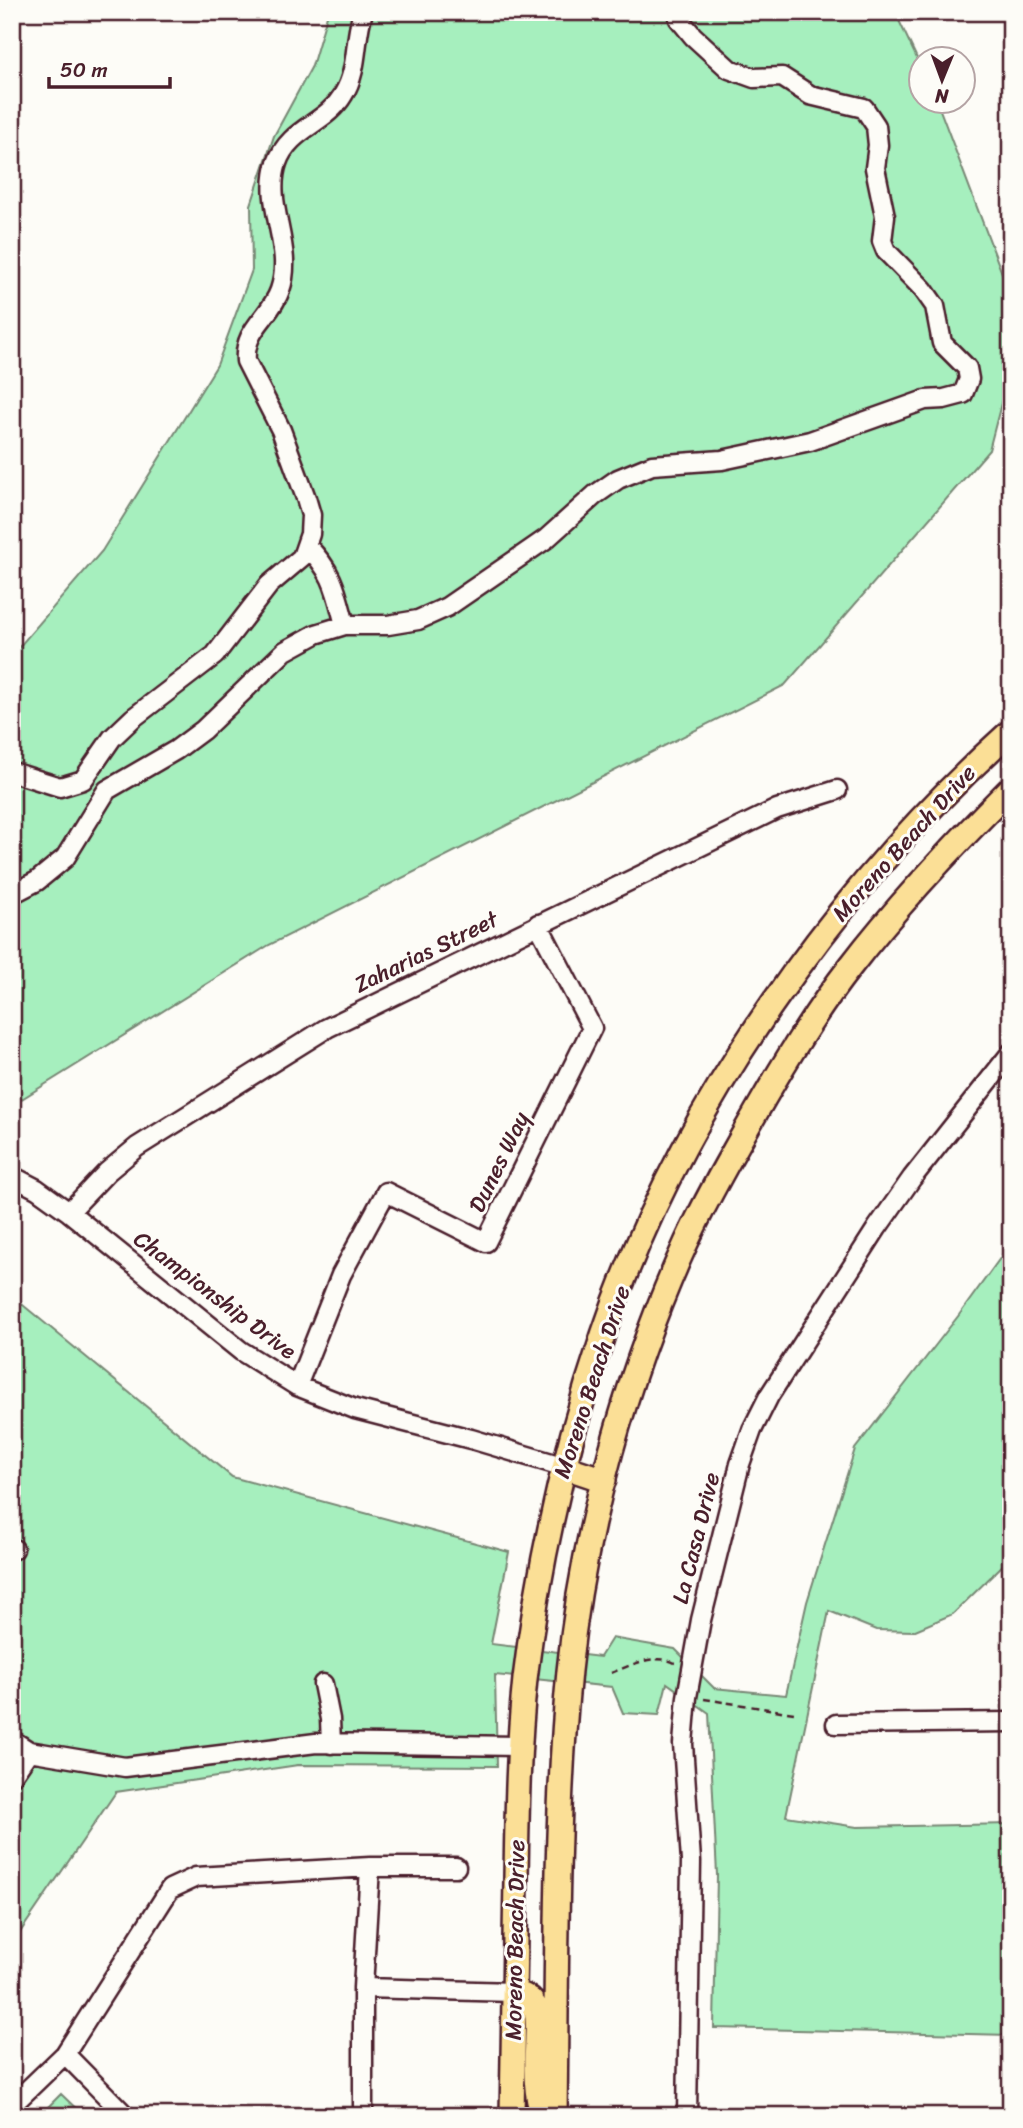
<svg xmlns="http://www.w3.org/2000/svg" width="1023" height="2128" font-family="Sriracha,sans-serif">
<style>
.green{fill:#a6efbe;stroke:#788774;stroke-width:2}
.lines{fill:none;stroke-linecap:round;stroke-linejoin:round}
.minor-casing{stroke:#4a1f2b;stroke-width:23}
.major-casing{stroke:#4a1f2b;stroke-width:28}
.path{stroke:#4a1f2b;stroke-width:2.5;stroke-dasharray:7 5;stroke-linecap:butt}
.minor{stroke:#fdfcf7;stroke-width:18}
.major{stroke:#fbdf96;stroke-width:23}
.labels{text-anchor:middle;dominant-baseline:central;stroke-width:6;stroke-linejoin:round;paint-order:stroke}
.street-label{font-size:23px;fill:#4a1f2b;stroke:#fdfcf7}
</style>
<rect width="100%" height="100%" fill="#fdfcf7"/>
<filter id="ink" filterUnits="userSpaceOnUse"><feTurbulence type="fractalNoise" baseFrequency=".0143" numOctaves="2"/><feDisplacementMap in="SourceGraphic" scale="14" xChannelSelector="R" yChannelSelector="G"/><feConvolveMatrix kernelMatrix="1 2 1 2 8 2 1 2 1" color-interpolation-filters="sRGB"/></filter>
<g filter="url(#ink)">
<!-- green -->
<path class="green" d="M328,12H895L921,67L922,102H937L1011,297V365L989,450L785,685L269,945L12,1105V655L102,551L217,365L252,270L251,205L274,136L312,66Z
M1011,1243V1557L953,1614L913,1631L876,1630L829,1611L786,1816L857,1827L1011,1824V2035L714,2028L717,1875L709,1713L667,1683L659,1715L623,1713L612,1687L495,1675L497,1766L298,1765L116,1792L12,1944V1296L232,1477L509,1552L491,1644L600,1657L612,1638L675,1649L714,1688L786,1695L807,1602L855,1449L959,1315Z
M61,2094L84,2116H39Z"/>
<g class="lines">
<defs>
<path id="minor" d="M307,546C334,573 336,591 345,625
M12,772L60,787L83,780L112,738L133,718L215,655L269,585L302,557L310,534L311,515L306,498L281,430L246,361C243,329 271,317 280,290C295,248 263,205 277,163C289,128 326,124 343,95C359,70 354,39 363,12
M12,894L37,881L65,858L107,790L176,750L203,730L285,651L316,634L345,625H388L418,620L447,607L546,539L595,495L618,479L652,465L722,460L810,441L925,400L944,399L963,394L969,379L967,368L942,343L935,306L923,289L886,251L882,241L885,216L875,168L878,145L876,126L864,108L810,95L782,77L754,78L729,69L693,36L679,19L678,12
M12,1176L37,1189L69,1212L241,1351L297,1386L355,1409L471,1439L565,1467
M69,1212L107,1172L137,1147L327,1028L777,809L837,790
M297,1386L341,1275L386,1192L486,1242L592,1028L538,924
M12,1548L14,1549
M323,1684L330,1719L331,1744
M836,1724L1011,1722
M12,1740L29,1751L125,1767L316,1743L520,1746
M12,1776L29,1751
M370,1867H456
M363,1988L514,1992
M12,2105L65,2054
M126,2116L65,2054L170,1889L196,1877L370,1867L363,1988V2116
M687,2116L691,1861L683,1744L687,1697L701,1620L740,1464L752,1430L769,1396L877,1228L912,1178L1011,1053"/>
<path id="major" d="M565,1467L604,1480
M514,1992C523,1995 532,1998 535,2007C539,2017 537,2030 537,2040C536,2066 534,2091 543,2116
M512,2116C513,2036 515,1957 516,1878C517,1812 518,1745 525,1679C539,1562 565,1447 603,1335C678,1111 836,888 1011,731
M555,2116C557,1968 555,1818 569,1671C583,1529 627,1372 686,1243C706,1199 731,1156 755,1114C784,1063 814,1013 850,967C899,903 954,845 1011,788"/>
</defs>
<!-- minor casing -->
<use href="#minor" class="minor-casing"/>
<!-- major casing -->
<use href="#major" class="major-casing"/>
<!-- path -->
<path class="path" d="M611,1673C632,1665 655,1652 677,1664
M704,1699L794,1713"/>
<!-- minor -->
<use href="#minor" class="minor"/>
<!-- major -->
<use href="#major" class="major"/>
</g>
</g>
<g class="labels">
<!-- street labels -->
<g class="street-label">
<text transform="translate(904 843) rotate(-48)">Moreno Beach Drive</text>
<text transform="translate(426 952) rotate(-26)">Zaharias Street</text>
<text transform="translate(499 1162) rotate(-64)">Dunes Way</text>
<text transform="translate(215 1295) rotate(37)">Championship Drive</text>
<text transform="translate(592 1382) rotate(-72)">Moreno Beach Drive</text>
<text transform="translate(696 1538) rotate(-76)">La Casa Drive</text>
<text transform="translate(515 1940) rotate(-89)">Moreno Beach Drive</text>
</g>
</g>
<!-- margin -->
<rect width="1023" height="2128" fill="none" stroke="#fdfcf7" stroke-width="42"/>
<rect x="21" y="21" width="981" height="2086" fill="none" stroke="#4a1f2b" stroke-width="2.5" filter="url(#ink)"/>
<!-- north arrow -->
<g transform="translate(942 80) rotate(181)"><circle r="33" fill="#fdfcf7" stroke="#b5a4a5" stroke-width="2"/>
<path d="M0-5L12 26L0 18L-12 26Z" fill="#4a1f2b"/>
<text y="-10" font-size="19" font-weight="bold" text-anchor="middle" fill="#4a1f2b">N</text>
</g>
<!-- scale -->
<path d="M49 77v10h121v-10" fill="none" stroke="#4a1f2b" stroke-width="3.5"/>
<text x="60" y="77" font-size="21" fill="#4a1f2b" stroke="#fdfcf7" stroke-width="5" paint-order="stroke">50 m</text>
</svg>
